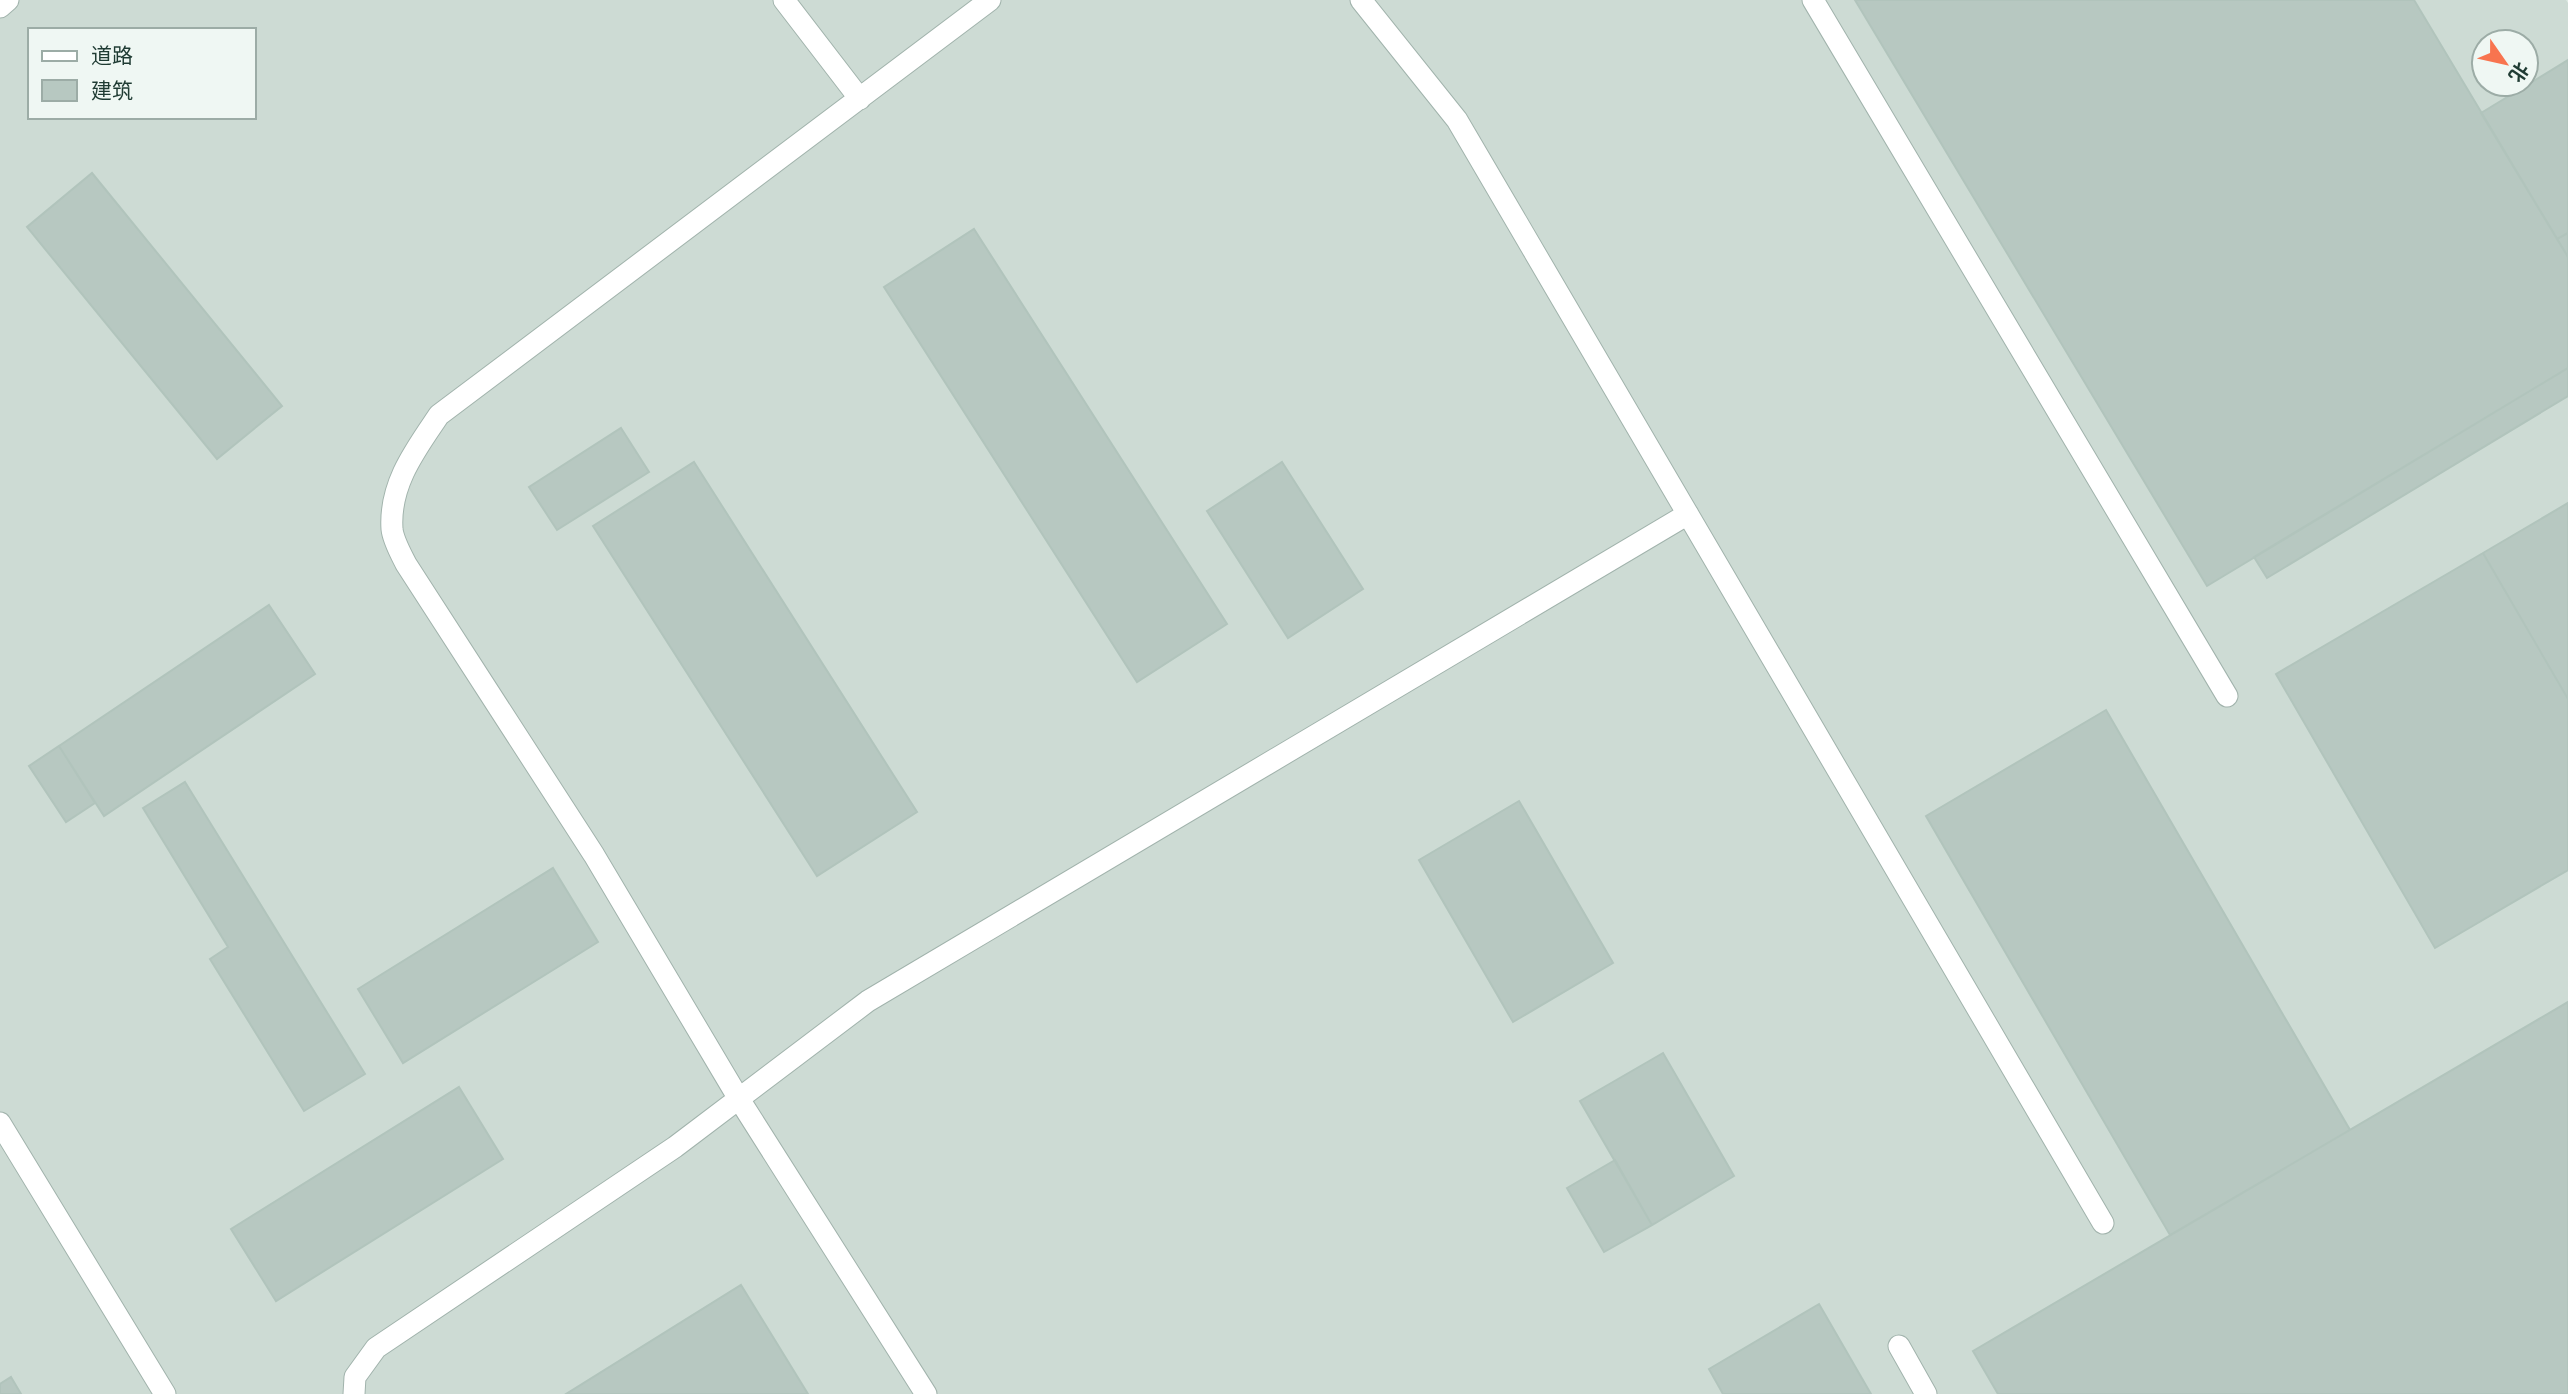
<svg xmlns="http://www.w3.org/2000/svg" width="2568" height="1394" font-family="'Fira Sans Condensed','Noto Sans SC',sans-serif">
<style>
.built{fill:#cddbd4;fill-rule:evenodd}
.building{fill:#b7c8c1;stroke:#b1c4bc;stroke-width:2}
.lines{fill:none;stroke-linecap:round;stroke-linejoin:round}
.service-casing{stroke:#a1b3ac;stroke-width:23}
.tertiary-casing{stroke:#a1b3ac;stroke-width:23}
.service{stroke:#fff;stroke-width:21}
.tertiary{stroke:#fff;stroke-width:21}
</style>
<rect width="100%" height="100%" fill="#deebe5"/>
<!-- built -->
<path class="built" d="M0,0H2566L2568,3V1394H0ZM30,30H254V117H30ZM2484,42H2526V84H2484Z"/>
<!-- building -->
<path class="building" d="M1855,0H2414L2568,257V368L2207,586Z
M2568,60V233L2557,239L2481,113Z
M92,173L282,406L217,459L27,227Z
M974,229L1227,624L1137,682L884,287Z
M2568,233V257L2557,239Z
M2568,368V396L2267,578L2254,557Z
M621,428L649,472L557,530L529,487Z
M694,462L917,812L817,876L593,526Z
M1282,462L1363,589L1288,638L1207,511Z
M2568,503V699L2483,553Z
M2483,553L2568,699V870L2435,948L2276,674Z
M269,605L315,674L104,816L59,746Z
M2106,710L2350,1130L2170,1235L1926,816Z
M59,746L95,803L66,822L29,766Z
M185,782L365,1074L304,1111L210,959L228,947L143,808Z
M1519,801L1613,963L1513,1022L1419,860Z
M553,868L598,942L403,1063L358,989Z
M2568,1002V1394H1998L1973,1351Z
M1663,1053L1734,1176L1652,1225L1580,1101Z
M459,1087L503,1159L276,1301L231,1229Z
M1615,1160L1652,1225L1604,1252L1567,1188Z
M741,1285L808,1394H566Z
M1819,1304L1871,1394H1723L1709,1369Z
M11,1377L21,1394H0V1384Z"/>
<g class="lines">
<defs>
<path id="service" d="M784,0L860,99
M1361,0L1457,120L2103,1223
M1813,0L2227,696
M0,7L8,0
M1899,1346L1926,1394
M354,1394L355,1377L376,1348L675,1147L868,1001L1688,514
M926,1394L739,1099L594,855L406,564C401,554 393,540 392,529C389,484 416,449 439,415L990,0"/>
<path id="tertiary" d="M0,1123L165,1394"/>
</defs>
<!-- service casing -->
<use href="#service" class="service-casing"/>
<!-- tertiary casing -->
<use href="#tertiary" class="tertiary-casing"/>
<!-- service -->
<use href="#service" class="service"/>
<!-- tertiary -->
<use href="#tertiary" class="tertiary"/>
</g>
<!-- legend -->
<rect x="28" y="28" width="228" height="91" fill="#eff7f3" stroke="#9caca6" stroke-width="2"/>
<rect x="42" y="51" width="35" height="10" fill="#ffffff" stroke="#9caca6" stroke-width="2"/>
<text x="91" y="63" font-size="21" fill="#1f3b33">道路</text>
<rect x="42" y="80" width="35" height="21" fill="#b7c8c1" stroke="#9caca6" stroke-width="2"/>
<text x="91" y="98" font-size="21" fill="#1f3b33">建筑</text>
<!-- north arrow -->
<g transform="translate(2505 63) rotate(124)"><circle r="33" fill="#eff7f3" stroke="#9caca6" stroke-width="2"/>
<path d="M0-5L12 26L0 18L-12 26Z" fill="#f8744f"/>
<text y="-10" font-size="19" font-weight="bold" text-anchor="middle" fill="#1f3b33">北</text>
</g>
</svg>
